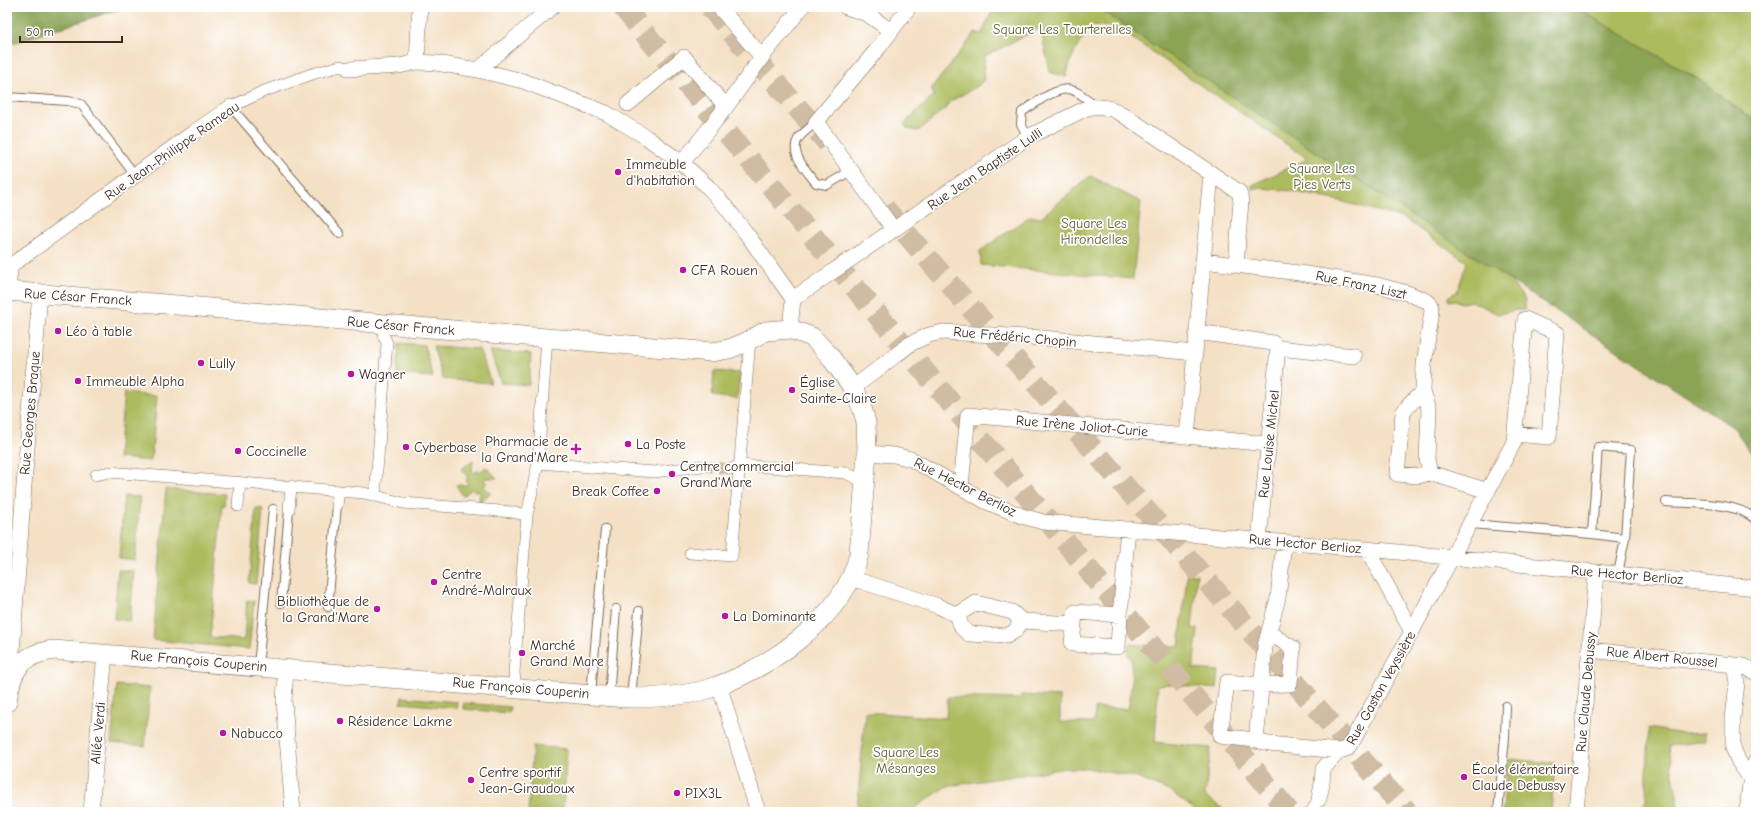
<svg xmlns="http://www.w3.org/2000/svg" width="1763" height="819" font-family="'Comic Neue',sans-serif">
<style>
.green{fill:#adbb5e;stroke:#74723e}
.forest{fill:#8aa355;stroke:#62663a}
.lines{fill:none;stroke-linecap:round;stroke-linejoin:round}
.pedestrian-tunnel{stroke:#cfbca3;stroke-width:11;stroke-dasharray:11 5.5;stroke-linecap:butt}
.trunk-tunnel{stroke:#cfbca3;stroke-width:22;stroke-dasharray:22 11;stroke-linecap:butt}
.service-casing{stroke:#7c6a58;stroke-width:10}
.pedestrian-casing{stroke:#7c6a58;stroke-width:12}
.minor-casing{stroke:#7c6a58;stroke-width:16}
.tertiary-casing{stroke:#7c6a58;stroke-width:20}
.service{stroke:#fff;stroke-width:8}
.pedestrian{stroke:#fff;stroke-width:11}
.minor{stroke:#fff;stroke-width:15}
.tertiary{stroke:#fff;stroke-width:19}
.poi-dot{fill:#b5179e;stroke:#fff;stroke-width:1.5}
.labels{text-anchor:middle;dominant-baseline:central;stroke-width:3.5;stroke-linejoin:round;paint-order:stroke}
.park-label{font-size:14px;fill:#635d34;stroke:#fff}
.street-label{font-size:14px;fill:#3b2a1e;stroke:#fff}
.poi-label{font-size:14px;fill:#3b2a1e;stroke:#fff;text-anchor:start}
</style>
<rect width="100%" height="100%" fill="#fff"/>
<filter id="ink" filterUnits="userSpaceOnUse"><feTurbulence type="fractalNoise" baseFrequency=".025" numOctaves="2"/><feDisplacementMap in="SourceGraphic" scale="8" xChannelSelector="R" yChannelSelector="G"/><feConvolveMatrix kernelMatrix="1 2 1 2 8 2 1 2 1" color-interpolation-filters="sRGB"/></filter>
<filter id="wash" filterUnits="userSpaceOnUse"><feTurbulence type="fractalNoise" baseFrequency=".012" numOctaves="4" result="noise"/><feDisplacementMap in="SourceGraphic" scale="16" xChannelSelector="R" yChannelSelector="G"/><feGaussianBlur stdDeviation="0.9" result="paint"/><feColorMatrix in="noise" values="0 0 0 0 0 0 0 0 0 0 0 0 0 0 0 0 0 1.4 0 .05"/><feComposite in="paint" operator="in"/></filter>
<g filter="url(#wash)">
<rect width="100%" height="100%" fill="#f4e0c4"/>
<!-- green -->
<path class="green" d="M994,7H1109L1507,276L1525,300V310H1517L1498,314L1472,301L1462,303L1455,300L1449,301V296L1457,292L1467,262L1403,218L1340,201L1291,191L1262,188L1252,190V185L1308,159L1123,32L1109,27L1093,25C1078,44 1072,53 1066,77L1050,72L1040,28L985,56L983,76L984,80L978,86L949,102L945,109L918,131L908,129L904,124L934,95L931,89L975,33L982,34Z
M1575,7H1756V122L1698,79Z
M1090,176L1141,202L1133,279L981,265L980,251L1030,216L1040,218Z
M399,343L424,345L433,377L397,374Z
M433,346L479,349L491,383L443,379Z
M490,351L531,354L529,385L501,383Z
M714,371L740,373L737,399L712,396Z
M124,393L157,396L151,461L118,458Z
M473,461L472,470L475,473L478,470L480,472L486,467L497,478H486L484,480L487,483L484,486L491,493L479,502L480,492L478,490L475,492L472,489L463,496L456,485H466L468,483L466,480L468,478L461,469Z
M166,489L225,494L224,505H222L210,637L244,640L247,600L254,601L249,649L153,640Z
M124,496L140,497L135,560L119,558Z
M256,508L263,509L256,584L249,583Z
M118,570L134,571L130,621L114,619Z
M1187,574H1197L1192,628L1198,629L1193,669L1219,671L1217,689L1169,684L1158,685L1155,742L1211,748L1205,796L1227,812H1198L1171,792L1135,777L1087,768H1067L947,786L909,812H857L865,712L946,718L948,697L1021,699V695L1060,697V722L1094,723L1095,708L1128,709C1132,691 1132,674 1131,656H1128L1129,644L1179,647Z
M117,685L150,688L145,746L111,743Z
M402,697L457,702L456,708L401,703Z
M463,703L510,707L509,713L463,709Z
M1649,728L1683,734L1705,733V741L1669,746L1672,770L1680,812H1644V802L1646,801Z
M533,746L567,749L563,812L528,811Z
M1507,759L1555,763L1551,812H1503Z"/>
<!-- forest -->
<path class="forest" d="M7,7H126L7,45Z
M1096,7H1575L1698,79L1756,122V460L1734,428Z"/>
</g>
<g filter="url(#ink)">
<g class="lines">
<!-- pedestrian-tunnel -->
<path class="pedestrian-tunnel" d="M702,466L731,469"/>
<!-- trunk-tunnel -->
<path class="trunk-tunnel" d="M623,7L1289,812
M710,7L828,143
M884,208L1407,812"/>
<defs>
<path id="service" d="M7,97L68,101L81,104L135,175
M231,107L340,234
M816,122C811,127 802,133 798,139C789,154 808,172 816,183L827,185L852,170
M1028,137L1021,124L1022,112C1029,107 1036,103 1043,98C1069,83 1073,88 1096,106
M1666,502C1692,504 1737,501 1756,520
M1471,524L1592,534L1598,447L1631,450L1625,538L1592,534
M1618,574L1625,538
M281,603L289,510
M328,607L337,505
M258,667L273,509
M591,694L605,529
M609,696L616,609
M631,698L639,611
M1498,812L1505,737L1506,706"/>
<path id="pedestrian" d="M231,107L262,92L312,74L340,66L349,69
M538,463L654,472L702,466
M731,469L740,465L846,473L856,478
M96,475L109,472L364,493L403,503L512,512L527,515
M375,496L387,343L383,335
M337,505L339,491
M238,506L240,482
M289,510L291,486
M690,553L732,556L750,340
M515,682L514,672L527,515L538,463L547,338
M1311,812L1319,799"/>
<path id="minor" d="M719,7L762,57
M846,7L867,14L891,31
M417,62L420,7
M349,69L399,66L417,62L436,63L478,70L523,81L606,113L646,137L682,163L708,187L726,207L749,237L793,299L790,329
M478,70L552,7
M628,104L684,57L726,107
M682,163L726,107L762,57L802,7
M894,230L816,122L880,46L909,7
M1204,261L1299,273L1377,285L1407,293L1427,301L1431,305L1432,311L1424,364L1423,391L1429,409L1427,459L1430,473
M8,291L10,269L13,264L193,133L231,107
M793,299L1028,137L1087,108C1100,105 1110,107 1122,114L1239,192L1241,201L1236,265
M1197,332L1273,343L1278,348
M853,388L910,344L929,335L943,332L1043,338L1195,353L1211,173
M1423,391C1416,399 1408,404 1403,413L1397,474L1418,476L1430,473L1488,491
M1187,436L1195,353
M867,453L894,455L911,459L987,502L1022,516L1043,522L1388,551L1756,588
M961,486L968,415L1268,444
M1259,540L1278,348L1354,356
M1367,549L1412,632
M851,578L938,606L957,615L962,628L969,634L1007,636L1015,631L1022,621
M957,615L976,603L1012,612L1022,621L1074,624L1075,612L1120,615L1128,529
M1074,624L1072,644L1118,647L1120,615
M1269,633L1293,648L1290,684L1261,685L1227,682L1220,736L1246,739L1269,744L1339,751L1346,749L1350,746L1514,442L1525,319L1557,333L1549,437L1515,434
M1589,650L1744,666L1756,673
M12,652L25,472L40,294
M1734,665L1737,683L1733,718V748L1739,762L1750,778
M286,669L284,701L293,812
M719,685L758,812
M1256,741L1265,646L1278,598L1284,543
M1319,799L1322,784L1323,769L1339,751
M91,812L105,653
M1576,812L1596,573
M1747,812L1751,774L1756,761"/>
<path id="tertiary" d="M7,291L177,305L418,327L712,352L729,349L744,343L766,331L790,329L812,337L829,355L853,388L862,408L866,422L867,453L859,554C846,617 764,673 705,690C679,697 653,698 627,698L54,650C21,654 11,670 7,702"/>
</defs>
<!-- service casing -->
<use href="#service" class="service-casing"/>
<!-- pedestrian casing -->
<use href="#pedestrian" class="pedestrian-casing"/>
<!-- minor casing -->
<use href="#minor" class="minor-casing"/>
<!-- tertiary casing -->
<use href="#tertiary" class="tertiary-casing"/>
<!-- service -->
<use href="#service" class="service"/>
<!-- pedestrian -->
<use href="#pedestrian" class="pedestrian"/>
<!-- minor -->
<use href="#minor" class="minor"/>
<!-- tertiary -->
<use href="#tertiary" class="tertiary"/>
</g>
</g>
<!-- markers -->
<g class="poi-dot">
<circle cx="618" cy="172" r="4"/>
<circle cx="683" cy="270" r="4"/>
<circle cx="58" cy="331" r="4"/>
<circle cx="201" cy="363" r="4"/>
<circle cx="351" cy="374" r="4"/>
<circle cx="78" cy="381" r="4"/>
<circle cx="792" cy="390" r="4"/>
<circle cx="628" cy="444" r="4"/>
<circle cx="406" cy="447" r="4"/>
<path d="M574 443h4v4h4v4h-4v4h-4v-4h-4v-4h4z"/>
<circle cx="238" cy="451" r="4"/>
<circle cx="672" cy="474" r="4"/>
<circle cx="657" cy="491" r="4"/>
<circle cx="434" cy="582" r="4"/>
<circle cx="377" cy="609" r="4"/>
<circle cx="725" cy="616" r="4"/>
<circle cx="522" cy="653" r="4"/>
<circle cx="340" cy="721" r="4"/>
<circle cx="223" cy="733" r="4"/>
<circle cx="1464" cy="777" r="4"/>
<circle cx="471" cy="780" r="4"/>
<circle cx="677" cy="793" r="4"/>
</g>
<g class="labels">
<!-- park labels -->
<g class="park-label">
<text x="1062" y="29">Square Les Tourterelles</text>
<text x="1322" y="168">Square Les<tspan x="1322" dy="16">Pies Verts</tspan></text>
<text x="1094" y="223">Square Les<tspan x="1094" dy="16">Hirondelles</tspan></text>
<text x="906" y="752">Square Les<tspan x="906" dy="16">Mésanges</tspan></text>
</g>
<!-- street labels -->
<g class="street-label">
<text transform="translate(172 151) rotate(-35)">Rue Jean-Philippe Rameau</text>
<text transform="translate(985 169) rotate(-34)">Rue Jean Baptiste Lulli</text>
<text transform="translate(1361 285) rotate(12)">Rue Franz Liszt</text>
<text transform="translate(78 297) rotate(4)">Rue César Franck</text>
<text transform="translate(401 326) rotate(5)">Rue César Franck</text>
<text transform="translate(1015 337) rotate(5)">Rue Frédéric Chopin</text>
<text transform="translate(30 413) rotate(-85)">Rue Georges Braque</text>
<text transform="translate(1082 426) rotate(5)">Rue Irène Joliot-Curie</text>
<text transform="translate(1269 444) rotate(-84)">Rue Louise Michel</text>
<text transform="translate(965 487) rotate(27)">Rue Hector Berlioz</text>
<text transform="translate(1305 544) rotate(5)">Rue Hector Berlioz</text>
<text transform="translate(1627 575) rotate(5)">Rue Hector Berlioz</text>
<text transform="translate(1662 657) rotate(6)">Rue Albert Roussel</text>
<text transform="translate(199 661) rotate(5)">Rue François Couperin</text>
<text transform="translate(521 688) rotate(5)">Rue François Couperin</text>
<text transform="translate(1381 688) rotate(-61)">Rue Gaston Veyssière</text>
<text transform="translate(1586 692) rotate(-85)">Rue Claude Debussy</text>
<text transform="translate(98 733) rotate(-85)">Allée Verdi</text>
</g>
<!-- poi labels -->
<g class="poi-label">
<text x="626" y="164">Immeuble<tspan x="626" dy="16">d'habitation</tspan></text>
<text x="691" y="270">CFA Rouen</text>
<text x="66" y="331">Léo à table</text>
<text x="209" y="363">Lully</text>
<text x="359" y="374">Wagner</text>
<text x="86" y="381">Immeuble Alpha</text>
<text x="800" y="382">Église<tspan x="800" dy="16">Sainte-Claire</tspan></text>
<text x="568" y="441" text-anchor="end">Pharmacie de<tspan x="568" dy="16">la Grand'Mare</tspan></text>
<text x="636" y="444">La Poste</text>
<text x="414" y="447">Cyberbase</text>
<text x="246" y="451">Coccinelle</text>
<text x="680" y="466">Centre commercial<tspan x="680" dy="16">Grand'Mare</tspan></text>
<text x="649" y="491" text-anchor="end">Break Coffee</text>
<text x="442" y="574">Centre<tspan x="442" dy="16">André-Malraux</tspan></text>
<text x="369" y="601" text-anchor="end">Bibliothèque de<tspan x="369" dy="16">la Grand'Mare</tspan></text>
<text x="733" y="616">La Dominante</text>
<text x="530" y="645">Marché<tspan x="530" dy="16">Grand Mare</tspan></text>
<text x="348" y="721">Résidence Lakme</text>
<text x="231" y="733">Nabucco</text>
<text x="1472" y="769">École élémentaire<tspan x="1472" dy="16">Claude Debussy</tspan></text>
<text x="479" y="772">Centre sportif<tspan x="479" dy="16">Jean-Giraudoux</tspan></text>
<text x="685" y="793">PIX3L</text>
</g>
</g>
<!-- margin -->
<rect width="1763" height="819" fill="none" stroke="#fff" stroke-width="24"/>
<!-- scale -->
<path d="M20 36v6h102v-6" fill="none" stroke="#3b2a1e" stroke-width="2"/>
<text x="26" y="36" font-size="12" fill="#3b2a1e" stroke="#ffffff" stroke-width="3" paint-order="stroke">50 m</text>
</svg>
